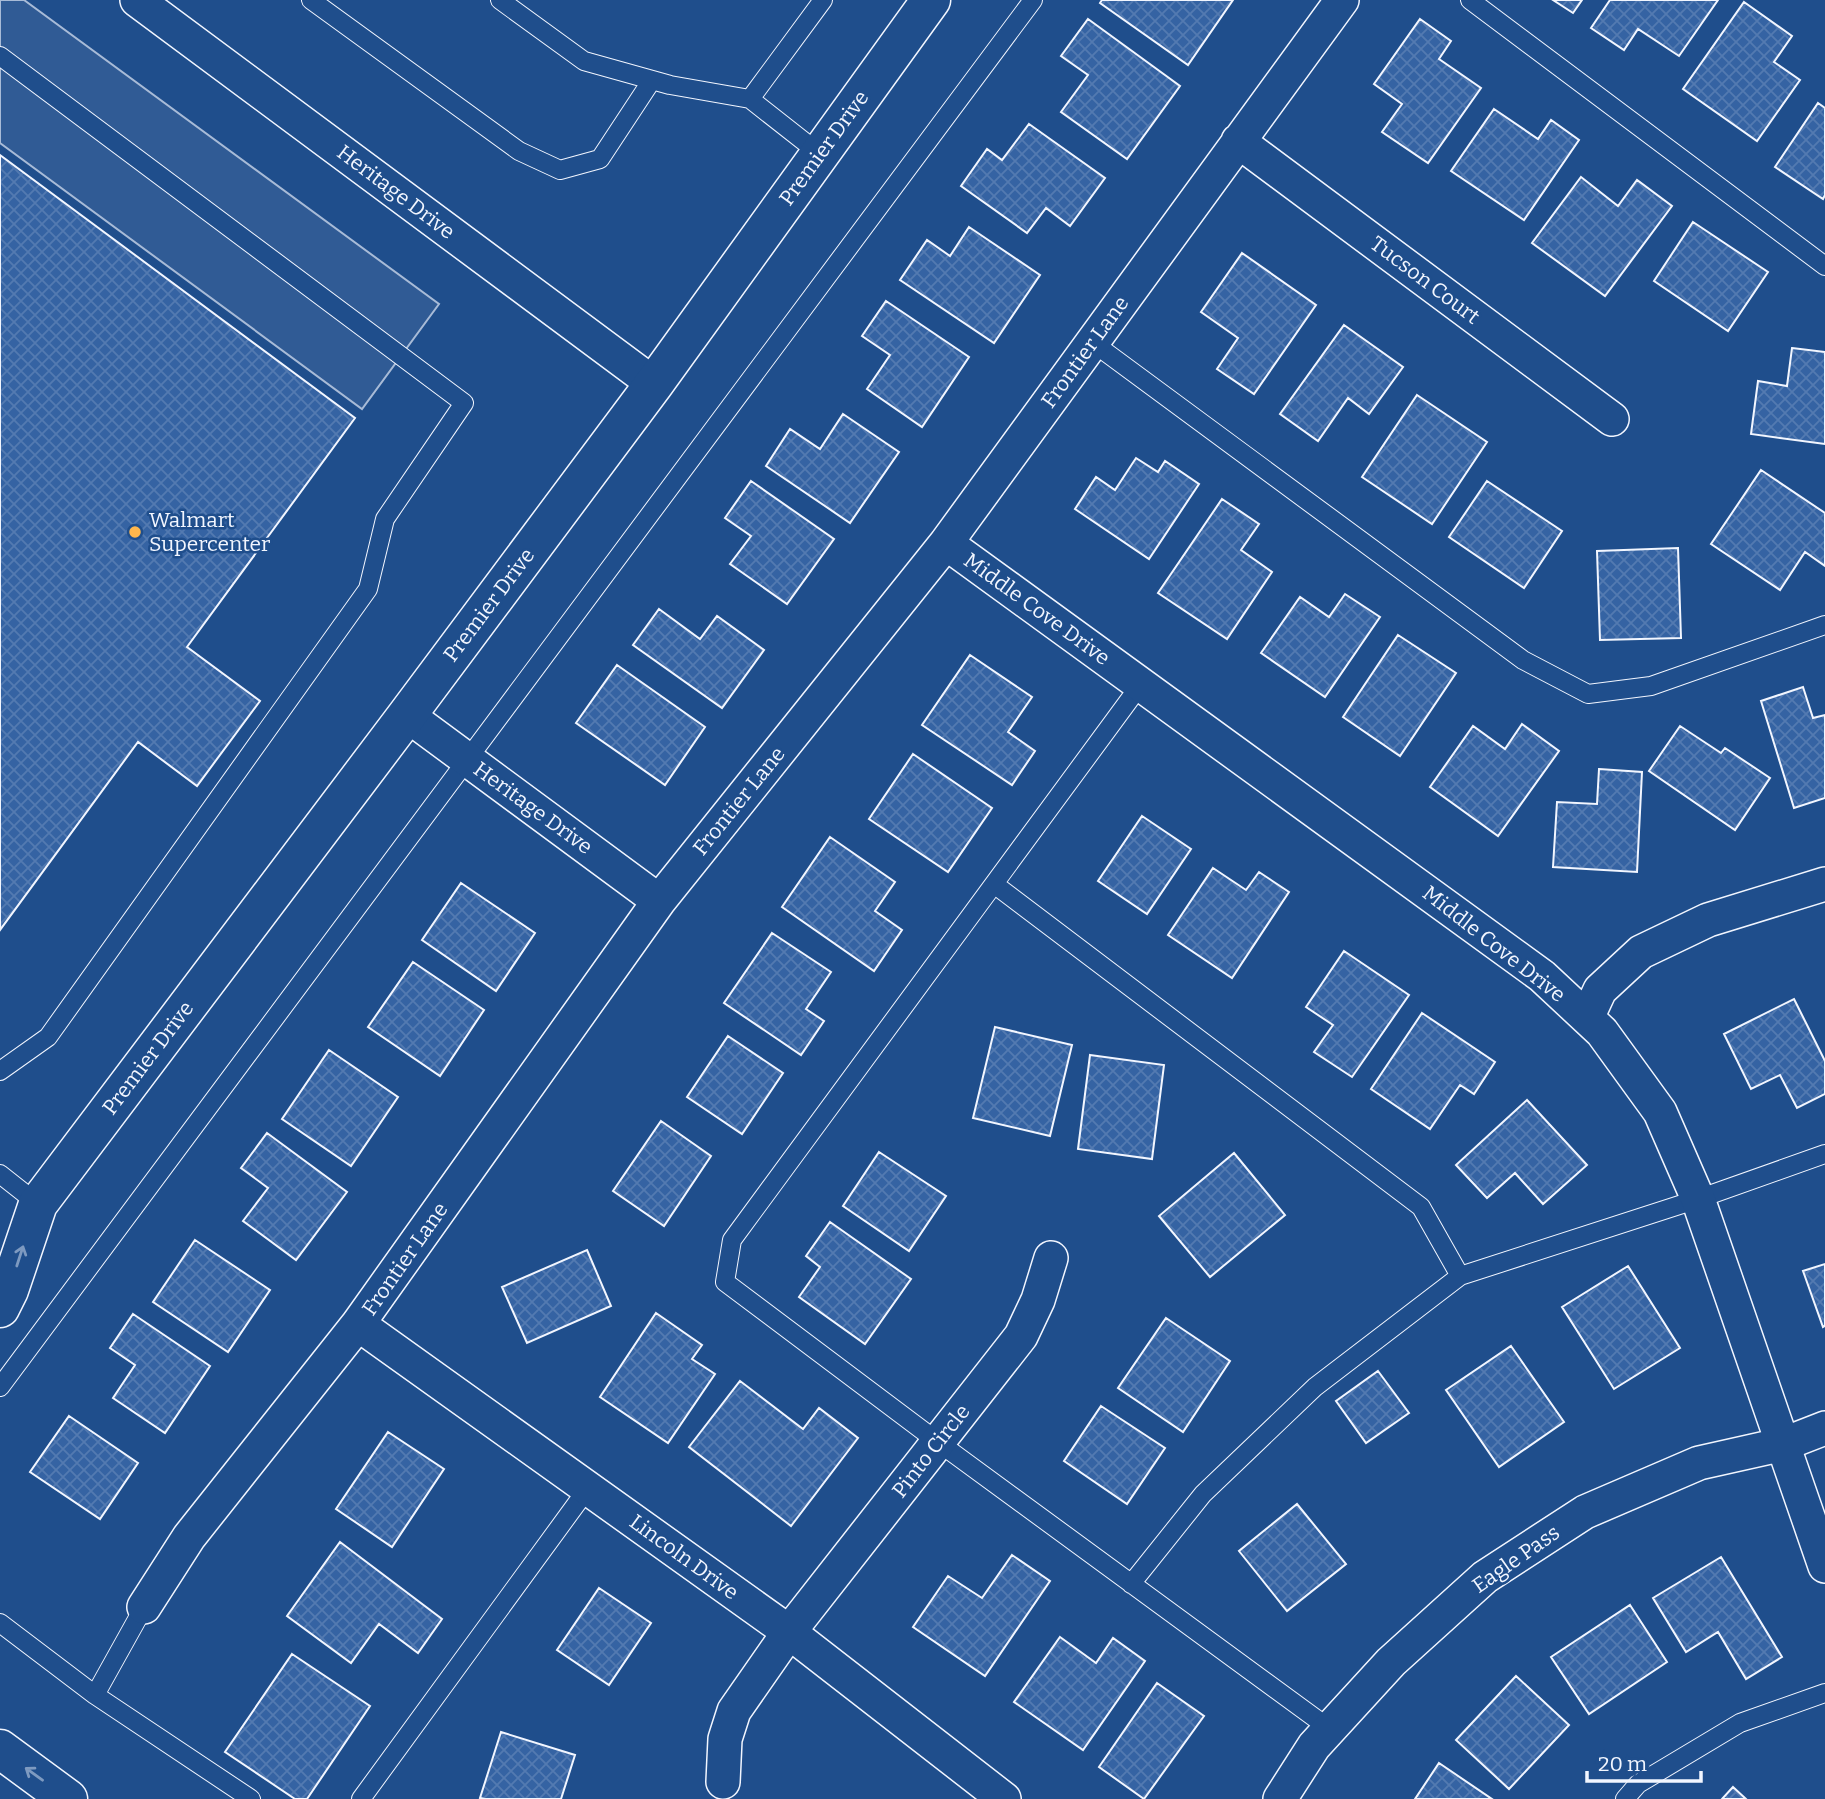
<svg xmlns="http://www.w3.org/2000/svg" width="1825" height="1799" font-family="Bitter,serif">
<style>
.parking{fill:#305b95;stroke:#a8bbd7;stroke-width:2}
.building{fill:url(#building-cross-hatch);stroke:#f2f6ff;stroke-width:2}
.lines{fill:none;stroke-linecap:round;stroke-linejoin:round}
.service-casing{stroke:#f2f6ff;stroke-width:20}
.minor-casing{stroke:#f2f6ff;stroke-width:36}
.tertiary-casing{stroke:#f2f6ff;stroke-width:41}
.primary-casing{stroke:#f2f6ff;stroke-width:41}
.service{stroke:#1f4e8c;stroke-width:18}
.minor{stroke:#1f4e8c;stroke-width:33}
.tertiary{stroke:#1f4e8c;stroke-width:38}
.primary{stroke:#1f4e8c;stroke-width:38}
.oneway{stroke:#7e9ac0}
.poi-dot{fill:#ffb74d;stroke:#1f4e8c;stroke-width:2.5}
.labels{text-anchor:middle;dominant-baseline:central;stroke-width:5;stroke-linejoin:round;paint-order:stroke}
.street-label{font-size:21px;fill:#f2f6ff;stroke:#1f4e8c}
.poi-label{font-size:21px;fill:#f2f6ff;stroke:#1f4e8c;text-anchor:start}
</style>
<defs>
<pattern id="building-cross-hatch" width="8" height="8" patternUnits="userSpaceOnUse" patternTransform="scale(1.75)"><rect width="8" height="8" fill="#3563a3"/><path d="M0 0l8 8M0 8l8-8" fill="none" stroke="#537ab1"/></pattern>
</defs>
<rect width="100%" height="100%" fill="#1f4e8c"/>
<!-- parking -->
<path class="parking" d="M0,0H24L439,304L362,409L0,143Z"/>
<!-- building -->
<path class="building" d="M1102,0H1233L1188,65L1100,3Z
M1553,0H1582L1573,13Z
M1610,0H1718L1679,56L1638,29L1624,50L1591,28Z
M1744,2L1792,36L1774,62L1800,80L1757,141L1683,89Z
M1088,19L1180,86L1127,159L1061,112L1088,75L1061,56Z
M1420,19L1451,41L1439,59L1481,88L1428,163L1382,132L1402,104L1374,84Z
M1818,103L1825,108V195L1823,199L1775,167Z
M1494,109L1538,139L1551,120L1579,140L1524,220L1451,171Z
M1029,124L1105,178L1070,226L1046,208L1027,233L961,186L987,149L1002,160Z
M0,155L355,418L187,647L260,701L197,786L138,742L0,930Z
M1581,177L1618,206L1637,180L1672,206L1605,296L1532,243Z
M1693,222L1768,272L1728,331L1654,281Z
M969,227L1040,275L994,343L900,280L927,240L950,256Z
M1242,253L1316,305L1254,394L1217,369L1238,338L1201,312Z
M886,301L969,357L922,427L867,389L890,355L862,336Z
M1344,325L1403,367L1369,414L1348,398L1318,441L1280,414Z
M1792,348L1825,352V444L1751,434L1758,381L1787,386Z
M1417,395L1487,442L1432,524L1362,477Z
M843,414L899,452L850,523L766,466L790,429L820,449Z
M1136,458L1158,472L1165,461L1199,484L1149,559L1075,509L1096,477L1115,490Z
M1761,470L1825,513V566L1805,552L1780,590L1711,544Z
M751,481L834,539L787,604L730,564L751,536L725,518Z
M1487,481L1562,531L1524,588L1449,537Z
M1222,499L1259,524L1241,550L1272,572L1227,639L1158,593Z
M1678,548L1681,638L1600,640L1597,551Z
M1345,594L1380,617L1325,697L1261,653L1300,597L1329,617Z
M659,609L700,639L717,616L764,650L722,708L633,645Z
M1398,635L1456,673L1400,756L1343,717Z
M970,655L1032,697L1008,732L1035,751L1012,785L922,725Z
M617,665L705,727L665,785L576,723Z
M1803,687L1813,718L1825,715V798L1794,808L1761,701Z
M1522,724L1559,751L1498,836L1430,787L1473,726L1505,749Z
M1680,726L1721,753L1725,748L1770,778L1735,830L1649,771Z
M913,754L992,808L948,872L869,819Z
M1599,769L1642,772L1637,872L1553,867L1557,802L1597,804Z
M1142,816L1191,849L1147,914L1098,881Z
M830,837L895,882L875,911L902,930L874,971L782,907Z
M1213,868L1246,890L1259,872L1289,892L1232,978L1168,935Z
M461,883L535,933L496,991L422,940Z
M772,933L831,972L806,1009L824,1021L801,1055L724,1003Z
M1344,951L1409,995L1352,1077L1314,1052L1333,1025L1306,1007Z
M413,962L484,1010L440,1076L368,1027Z
M1794,999L1825,1061V1094L1797,1108L1780,1075L1751,1089L1724,1034Z
M1422,1013L1495,1062L1474,1094L1460,1085L1430,1129L1371,1089Z
M995,1027L1072,1045L1050,1136L973,1118Z
M728,1036L783,1073L742,1134L687,1097Z
M329,1050L398,1097L351,1166L282,1119Z
M1090,1055L1164,1065L1152,1159L1078,1149Z
M1527,1100L1587,1165L1543,1204L1515,1173L1487,1198L1456,1165Z
M661,1121L711,1156L664,1226L613,1191Z
M267,1133L347,1192L296,1260L243,1221L268,1188L241,1168Z
M879,1152L946,1196L909,1251L843,1206Z
M1234,1153L1285,1215L1210,1277L1159,1216Z
M830,1222L911,1279L865,1344L799,1297L820,1267L806,1256Z
M195,1240L270,1290L228,1352L153,1302Z
M587,1250L611,1306L527,1343L502,1287Z
M1825,1264V1326L1823,1327L1803,1271Z
M1628,1266L1680,1348L1614,1389L1562,1307Z
M656,1313L702,1345L692,1359L715,1374L668,1443L600,1397Z
M133,1314L210,1366L165,1433L113,1398L135,1365L110,1348Z
M1166,1318L1230,1361L1183,1432L1118,1388Z
M1511,1346L1564,1422L1499,1467L1446,1390Z
M1378,1371L1409,1413L1366,1443L1336,1401Z
M740,1381L803,1429L819,1408L858,1438L791,1526L689,1447Z
M1101,1406L1165,1448L1127,1504L1064,1461Z
M69,1416L138,1463L100,1519L30,1472Z
M388,1432L444,1469L392,1547L336,1509Z
M1297,1504L1346,1564L1287,1611L1239,1551Z
M340,1542L442,1619L418,1653L379,1624L351,1663L287,1616Z
M1012,1555L1050,1581L985,1676L913,1627L948,1576L982,1598Z
M1721,1557L1782,1657L1746,1679L1718,1632L1686,1652L1653,1598Z
M599,1588L651,1623L609,1685L557,1650Z
M1630,1605L1667,1662L1589,1714L1551,1657Z
M1060,1637L1096,1663L1113,1638L1145,1661L1083,1750L1014,1702Z
M292,1654L370,1706L307,1799H295L225,1752Z
M1516,1676L1569,1725L1509,1789L1456,1740Z
M1157,1683L1204,1716L1144,1799L1099,1767Z
M501,1732L575,1755L561,1799H485L480,1798Z
M1439,1763L1492,1799H1415Z
M1733,1787L1746,1799H1722Z"/>
<g class="lines">
<defs>
<path id="service" d="M311,0L519,151L560,170L600,159L652,80
M500,0L584,61L670,85L750,99L820,154
M1470,0L1825,266
M0,56L464,403L385,519L368,589L48,1037L0,1071
M750,99L823,0
M1092,342L1523,660L1588,694L1651,686L1825,625
M1141,684L732,1240L725,1282L938,1442L1330,1729
M994,884L1421,1207L1460,1276
M0,1174L38,1204
M0,1387L1033,0
M1131,1584L1203,1494L1315,1387L1460,1276L1698,1199L1825,1154
M0,1623L95,1695L251,1799
M95,1695L144,1607
M361,1799L588,1488
M1625,1799L1638,1784L1740,1723L1825,1693"/>
<path id="minor" d="M137,0L654,384
M1238,141L1612,419
M946,543L1542,976L1602,1032L1660,1112L1698,1199L1825,1566
M407,715L659,901
M1587,1018L1600,990L1641,952L1708,920L1825,884
M358,1324L789,1632L1004,1799
M144,1607L189,1537L358,1324L659,901L946,543L1342,0
M723,1782L725,1739L734,1711L789,1632L1021,1336L1038,1300L1051,1258
M1280,1799L1314,1746L1391,1662L1485,1577L1585,1512L1699,1463L1784,1444L1825,1428"/>
<path id="tertiary" d="M0,1308L9,1290L38,1204L407,715L654,384L931,0"/>
<path id="primary" d="M0,1749L68,1799"/>
</defs>
<!-- service casing -->
<use href="#service" class="service-casing"/>
<!-- minor casing -->
<use href="#minor" class="minor-casing"/>
<!-- tertiary casing -->
<use href="#tertiary" class="tertiary-casing"/>
<!-- primary casing -->
<use href="#primary" class="primary-casing"/>
<!-- service -->
<use href="#service" class="service"/>
<!-- minor -->
<use href="#minor" class="minor"/>
<!-- tertiary -->
<use href="#tertiary" class="tertiary"/>
<!-- primary -->
<use href="#primary" class="primary"/>
</g>
<!-- one-way arrows -->
<defs><path id="oneway-shaft" d="M-6 0H5M1.5-3L5.5 0L1.5 3" fill="none" stroke-width="1.6" stroke-linecap="round" stroke-linejoin="round" transform="scale(1.75)"/></defs>
<g class="oneway">
<use href="#oneway-shaft" transform="translate(20 1256) rotate(-72)"/>
<use href="#oneway-shaft" transform="translate(34 1774) rotate(-144)"/>
</g>
<!-- markers -->
<circle class="poi-dot" cx="135" cy="532" r="7"/>
<g class="labels">
<!-- street labels -->
<g class="street-label">
<text transform="translate(824 148) rotate(-54)">Premier Drive</text>
<text transform="translate(396 192) rotate(37)">Heritage Drive</text>
<text transform="translate(1425 280) rotate(37)">Tucson Court</text>
<text transform="translate(1085 352) rotate(-54)">Frontier Lane</text>
<text transform="translate(489 605) rotate(-53)">Premier Drive</text>
<text transform="translate(1037 609) rotate(36)">Middle Cove Drive</text>
<text transform="translate(739 801) rotate(-51)">Frontier Lane</text>
<text transform="translate(533 808) rotate(36)">Heritage Drive</text>
<text transform="translate(1494 944) rotate(38)">Middle Cove Drive</text>
<text transform="translate(148 1058) rotate(-53)">Premier Drive</text>
<text transform="translate(405 1259) rotate(-55)">Frontier Lane</text>
<text transform="translate(931 1451) rotate(-52)">Pinto Circle</text>
<text transform="translate(684 1557) rotate(36)">Lincoln Drive</text>
<text transform="translate(1516 1559) rotate(-35)">Eagle Pass</text>
</g>
<!-- poi labels -->
<g class="poi-label">
<text x="149" y="520">Walmart<tspan x="149" dy="24">Supercenter</tspan></text>
</g>
</g>
<!-- scale -->
<path d="M1587 1771v10h114v-10" fill="none" stroke="#f2f6ff" stroke-width="3.5"/>
<text x="1598" y="1771" font-size="21" fill="#f2f6ff" stroke="#1f4e8c" stroke-width="5" paint-order="stroke">20 m</text>
</svg>
